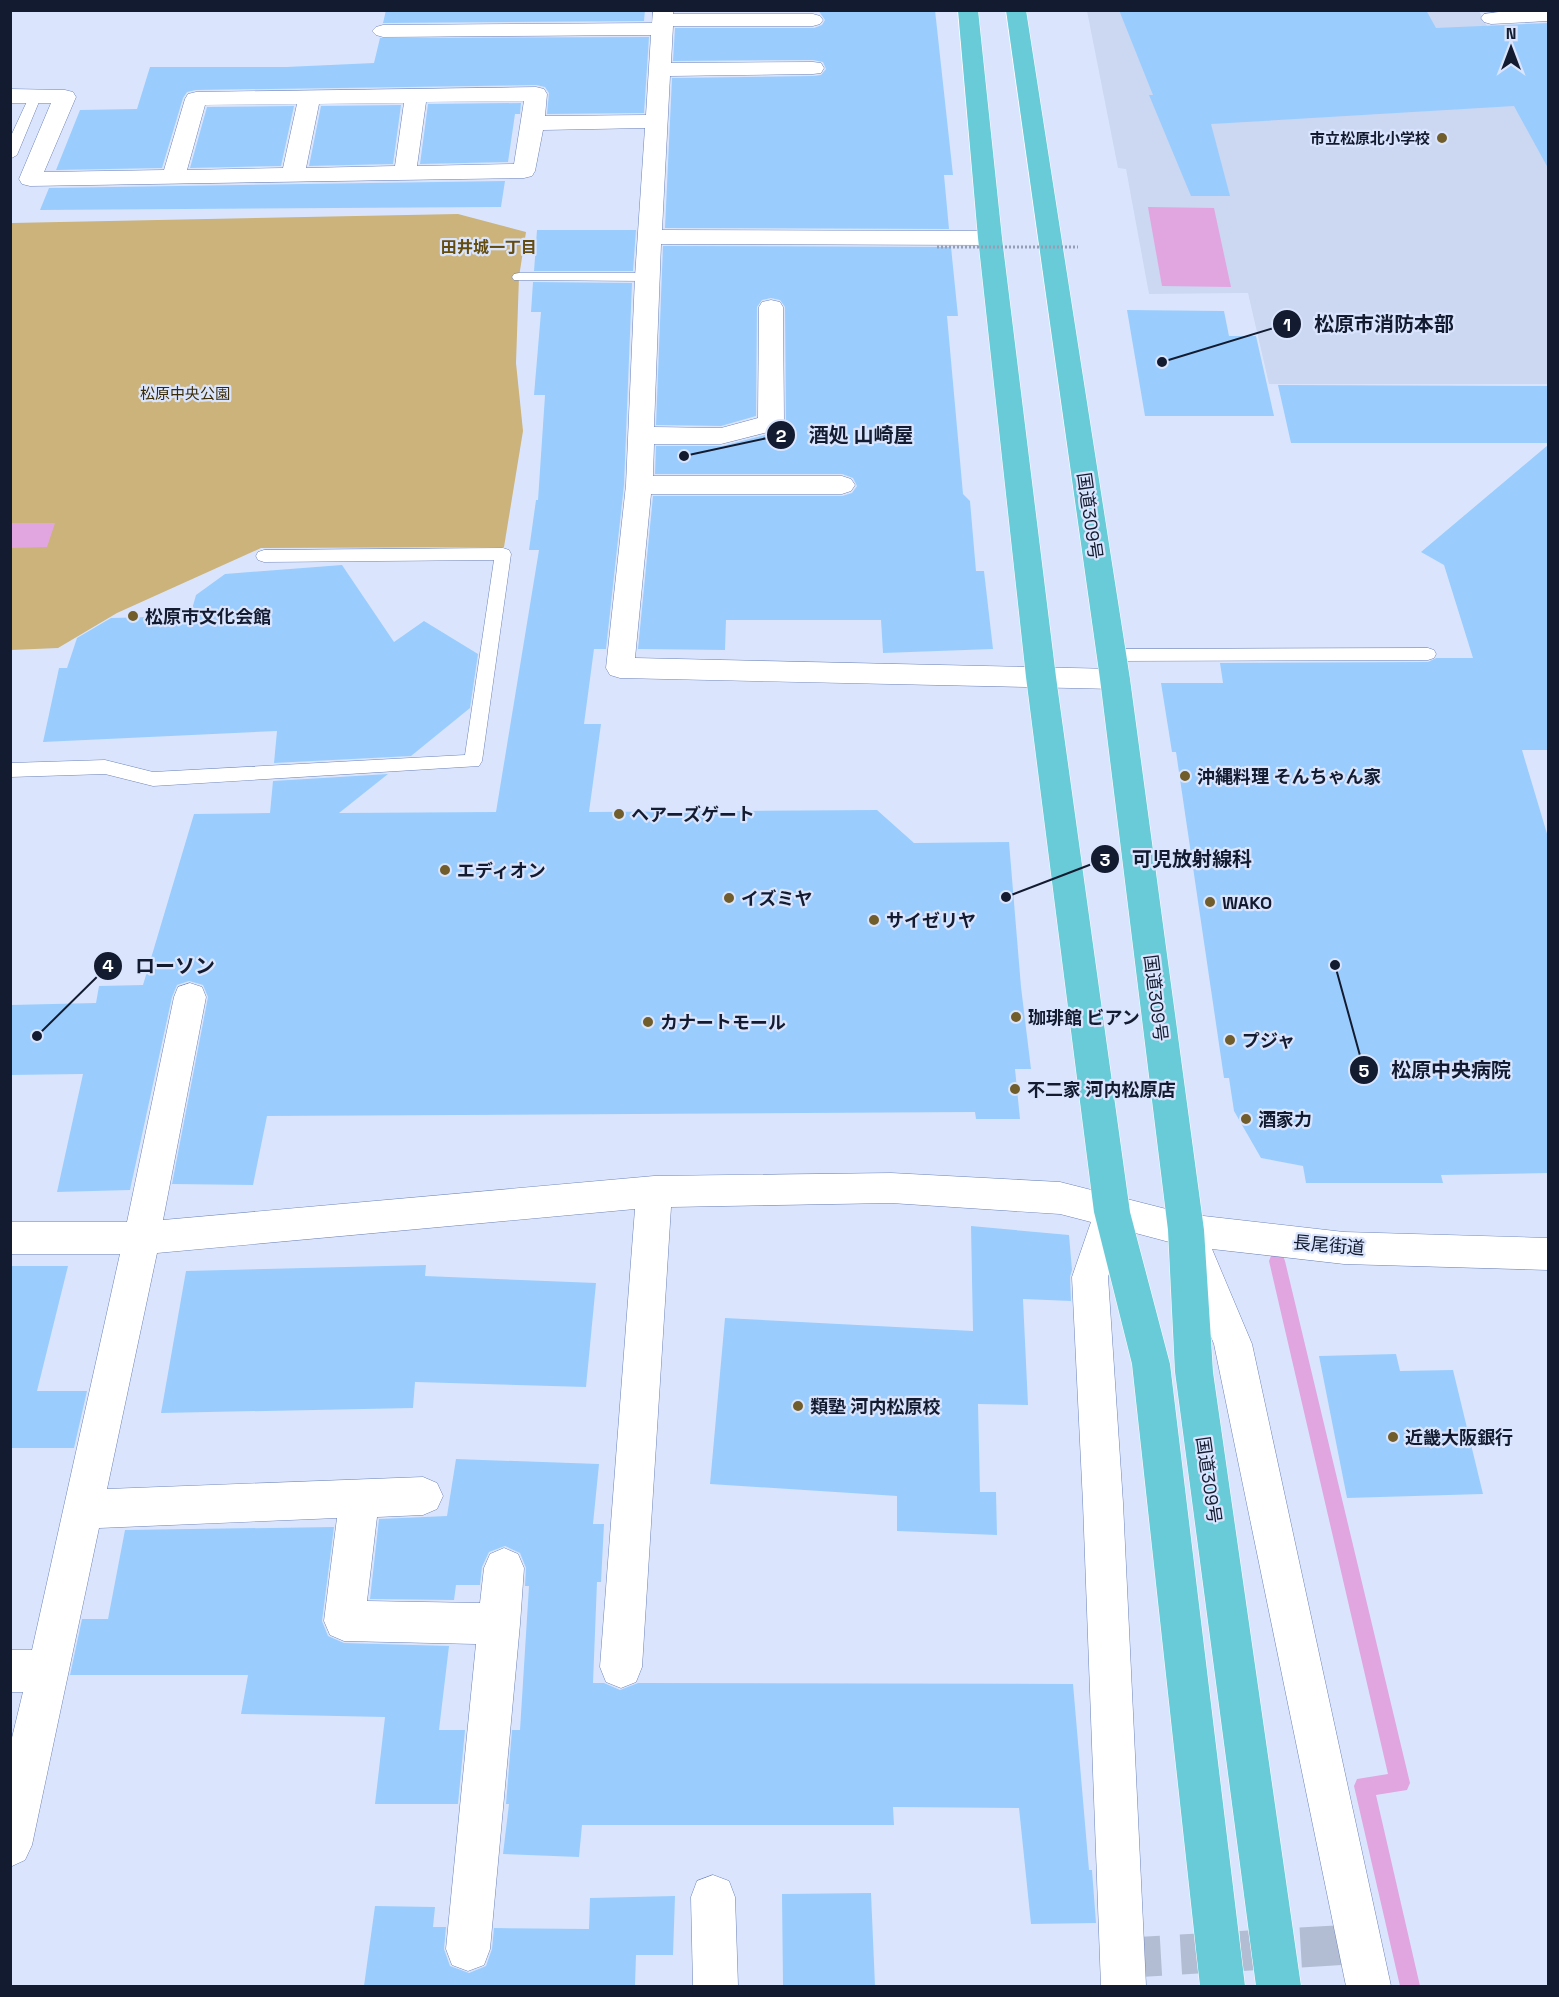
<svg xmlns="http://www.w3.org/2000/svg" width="1559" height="1997" font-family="'Space Grotesk','Noto Sans JP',sans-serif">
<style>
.built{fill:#ccd7f2}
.green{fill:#cbb37b}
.water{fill:#e1a6e0}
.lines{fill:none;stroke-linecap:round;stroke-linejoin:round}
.stream{fill:#e1a6e0;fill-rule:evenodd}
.building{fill:#9acdfd}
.street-tunnel{stroke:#b2bdd4;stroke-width:40;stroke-dasharray:40 20;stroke-linecap:butt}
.lane-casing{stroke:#6e83b9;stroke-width:1}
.street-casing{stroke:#6e83b9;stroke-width:1}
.highway-casing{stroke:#fff;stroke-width:1}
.lane{fill:#fff;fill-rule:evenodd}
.street{fill:#fff;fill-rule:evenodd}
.highway{fill:#6acbd8;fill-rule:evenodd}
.path-bridge{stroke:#949eb5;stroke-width:3;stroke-dasharray:2 2;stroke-linecap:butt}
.poi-dot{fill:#715d2c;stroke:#dae5fd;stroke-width:2}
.labels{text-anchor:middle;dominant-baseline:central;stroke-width:4.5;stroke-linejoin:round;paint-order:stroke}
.far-poi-label{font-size:15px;font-weight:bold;fill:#131b30;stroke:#dae5fd;text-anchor:end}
.far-park-label{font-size:15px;fill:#392b08;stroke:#dae5fd}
.far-neighbourhood-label{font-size:16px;font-weight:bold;fill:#634c10;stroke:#dae5fd}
.street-label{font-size:18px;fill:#131b30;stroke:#dae5fd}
.poi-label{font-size:18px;font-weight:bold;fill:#131b30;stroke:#dae5fd;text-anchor:start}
.leader{fill:none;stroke:#131b30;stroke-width:2}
.callout-dot{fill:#131b30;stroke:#dae5fd;stroke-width:2}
.mark-label{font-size:18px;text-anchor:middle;font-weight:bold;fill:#fff}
.callout-label{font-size:20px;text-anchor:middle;font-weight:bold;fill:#131b30;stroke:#dae5fd;stroke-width:4.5;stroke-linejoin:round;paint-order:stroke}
</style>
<rect width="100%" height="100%" fill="#dae5fd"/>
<!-- built -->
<path class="built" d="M1087,11H1479L1502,54L1548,52V384H1269L1248,293L1149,294L1126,169L1118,168Z"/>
<!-- green -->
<path class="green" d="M458,214L526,232L519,277L516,363L523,431L504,547L261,548L117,613L58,648L11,650V223Z"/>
<!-- water -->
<path class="water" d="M1148,207L1214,208L1231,287L1162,286Z
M10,523H55L47,547L11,548Z"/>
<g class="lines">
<!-- stream -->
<path class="stream" d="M1277,1254L1283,1256L1285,1261L1410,1783L1407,1790L1376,1795L1420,1986H1400L1354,1786L1357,1779L1388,1774L1269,1261L1271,1256Z"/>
</g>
<!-- building -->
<path class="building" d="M386,10H645L644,21L383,23Z
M818,10H935L953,175H944L949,229L665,228L672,78L813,76L821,75L826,69L823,62L813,60L673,61L675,28H814L822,25L825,20Z
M1119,10H1426L1436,28L1548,23V168L1514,106L1211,124L1230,196H1191L1149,95H1153Z
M649,37L644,113L547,114L549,93L545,87L536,85L196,90L187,92L183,98L162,168L56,170L80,110L137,109L150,67H286L374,63L380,38Z
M521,103L520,114H515L508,162L420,164L428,104Z
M401,105L393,164L309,166L321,106Z
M294,106L281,166L190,168L207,107Z
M505,181L501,207L40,210L49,188Z
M537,230H636L633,271H534Z
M663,246L951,247L958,316H947L963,494L970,501L976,571H984L993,649L883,653L881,620H726L725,650L638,649L653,496H842L852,493L857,486L853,478L842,474H655L656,446H722L781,431L786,423L785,307L780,300L771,298L762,300L757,307L756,416L721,426L656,425Z
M533,282L632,283L624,485L606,649H594L584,724H601L589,812L877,810L914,843L1009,842L1021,987L1031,1069H1015L1020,1119H976L975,1112L267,1116L253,1185L172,1184L208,997L203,985L189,981L177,985L172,997L130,1190L57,1192L83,1074L10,1075V1005L96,1003L99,986L143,985L194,814L270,813L273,781L388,774L339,813L496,812L539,550H529L536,500H538L545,395H534L541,312H531Z
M1127,310L1224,311L1229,336H1256L1274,416H1145Z
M1278,385L1548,386V443H1291Z
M1548,445V750H1522L1548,837V1173L1441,1175L1443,1183H1306L1303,1166L1261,1158L1234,1111L1229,1078H1224L1176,752H1172L1161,683H1223L1220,663L1428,662L1436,658H1473L1444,565L1421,552Z
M342,565L394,642L424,621L478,654L470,708L411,756L274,763L277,731L43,742L59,668H67L77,638L111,618L190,616L196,595L225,574Z
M971,1226L1069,1235L1072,1270L1070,1277L1071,1301L1023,1299L1028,1405L978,1404L980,1492H996L997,1535L897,1531V1496L710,1484L725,1318L973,1331Z
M426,1265L425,1276L596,1283L586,1387L415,1382L413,1408L161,1413L186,1271Z
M10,1266H68L37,1391H87L74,1448H10Z
M1396,1354L1400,1371L1453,1370L1483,1494L1347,1498L1319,1356Z
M456,1459L599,1464L593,1524H604L601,1582H597L593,1683H604L620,1690L638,1683L1073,1684L1089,1870H1092L1096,1923L1031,1924L1019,1808L893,1807L894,1825H582L579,1857L503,1854L509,1804H506L512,1730H520L529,1586H525L526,1568L520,1553L505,1546L489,1552L482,1567L480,1585H456L454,1600L370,1599L379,1519L447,1516Z
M334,1527L322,1621L328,1636L344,1643L449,1646L439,1730H465L458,1804H375L385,1717L241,1714L248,1675H70L82,1619H108L125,1530Z
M871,1893L875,1986H783L782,1894Z
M675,1896L673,1955H636L635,1985L364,1986L375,1906L435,1907L433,1927H446L444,1949L450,1966L469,1973L486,1966L492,1949L494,1928L589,1929L590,1898Z"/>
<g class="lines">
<!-- street-tunnel -->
<path class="street-tunnel" d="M1121,1958L1360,1944"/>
<defs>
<path id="lane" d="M35,93L41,97L17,155L10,159V138L29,97Z
M519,273H647L654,277L647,281L514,280L512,277L514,274Z
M503,548L509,550L511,554L482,761L479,766L153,786L105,774L10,777V763L105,760L153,772L465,755L494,560L264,562L258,560L256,556L258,552L264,550Z
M1428,648L1434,650L1436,654L1434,658L1428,660L1111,661L1105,659L1102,655L1105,651L1111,649Z"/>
<path id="street" d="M653,10H673V14H813L820,16L823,20L820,24L813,26H673L671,63L813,62L821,63L824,68L821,73L813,74L670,76L662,230L990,231L998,233L1002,238L998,243L990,245L661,244L654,427L721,428L758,418L759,307L762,302L771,300L780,302L783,307L784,423L780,429L721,444H654L653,476H842L851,479L855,485L851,491L842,494H651L635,658L1115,669L1125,672L1130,679L1125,686L1115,689L620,678L610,675L606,668L626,485L635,277L645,128L543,130L535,171L532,176L524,178L30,186L22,184L19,179L51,103H10V89L65,90L73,92L76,97L44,172L164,170L185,99L188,94L196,92L536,87L544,89L547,94L545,116L646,115L651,35L383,37L376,35L372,31L376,27L383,25L652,23ZM524,101L514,164L417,166L426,102ZM404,103L395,166L306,168L319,104ZM297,104L283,168L187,170L205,105Z
M1514,10H1548V21L1491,24L1484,22L1481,18L1484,14Z
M190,983L202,987L206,997L163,1220L654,1176L891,1173L1060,1182L1186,1214L1344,1232L1548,1238V1270L1344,1264L1212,1249L1252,1344L1391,1986H1346L1214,1344L1173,1243L1124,1230L1108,1277L1123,1503L1146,1986H1101L1083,1503L1072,1277L1091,1222L1060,1214L891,1203L671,1207L642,1667L636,1682L621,1688L606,1682L600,1667L635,1209L157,1253L107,1489L423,1477L437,1483L443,1496L437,1509L423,1515L377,1517L367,1601L480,1603L484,1568L490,1554L504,1548L518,1554L524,1568L520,1624L490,1949L484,1965L468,1971L452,1965L446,1949L476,1644L344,1641L330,1635L324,1621L337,1518L99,1528L32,1845L25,1860L10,1867V1746L23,1692H10V1650H32L120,1254H10V1222H127L174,997L178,987Z
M713,1875L729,1881L735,1897L738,1986H693L691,1897L697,1881Z"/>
<path id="highway" d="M958,10H978L1002,238L1056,677L1130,1212L1170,1364L1245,1986H1200L1132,1364L1094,1212L1026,677L978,238Z
M1006,10H1026L1130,679L1204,1230L1213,1372L1301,1986H1256L1175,1372L1168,1230L1100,679Z"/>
</defs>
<!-- lane casing -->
<use href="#lane" class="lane-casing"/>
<!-- street casing -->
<use href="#street" class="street-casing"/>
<!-- highway casing -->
<use href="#highway" class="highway-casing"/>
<!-- lane -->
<use href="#lane" class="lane"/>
<!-- street -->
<use href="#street" class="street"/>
<!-- highway -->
<use href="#highway" class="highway"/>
<!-- path-bridge -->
<path class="path-bridge" d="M937,247H1078"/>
</g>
<!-- markers -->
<g class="poi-dot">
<circle cx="1442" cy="138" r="6"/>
<circle cx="133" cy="616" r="6"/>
<circle cx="1185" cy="776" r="6"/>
<circle cx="619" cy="814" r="6"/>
<circle cx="445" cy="870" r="6"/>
<circle cx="729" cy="898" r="6"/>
<circle cx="1210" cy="902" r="6"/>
<circle cx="874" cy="920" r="6"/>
<circle cx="1016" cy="1017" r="6"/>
<circle cx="648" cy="1022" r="6"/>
<circle cx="1230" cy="1040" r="6"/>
<circle cx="1015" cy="1089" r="6"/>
<circle cx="1246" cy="1119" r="6"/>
<circle cx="798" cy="1406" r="6"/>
<circle cx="1393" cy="1437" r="6"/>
</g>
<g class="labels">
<!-- far-poi labels -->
<g class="far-poi-label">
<text x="1430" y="138">市立松原北小学校</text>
</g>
<!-- far-park labels -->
<g class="far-park-label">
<text x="185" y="393">松原中央公園</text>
</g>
<!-- far-neighbourhood labels -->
<g class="far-neighbourhood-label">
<text x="489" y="247">田井城一丁目</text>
</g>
<!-- street labels -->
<g class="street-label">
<text transform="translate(1090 516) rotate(82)">国道309号</text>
<text transform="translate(1156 998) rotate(83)">国道309号</text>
<text transform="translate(1329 1245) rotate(5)">長尾街道</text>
<text transform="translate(1209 1480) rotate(82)">国道309号</text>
</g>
<!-- poi labels -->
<g class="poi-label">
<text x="145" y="616">松原市文化会館</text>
<text x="1197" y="776">沖縄料理 そんちゃん家</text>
<text x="631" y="814">ヘアーズゲート</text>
<text x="457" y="870">エディオン</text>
<text x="741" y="898">イズミヤ</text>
<text x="1222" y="902">WAKO</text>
<text x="886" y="920">サイゼリヤ</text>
<text x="1028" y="1017">珈琲館 ビアン</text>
<text x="660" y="1022">カナートモール</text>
<text x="1242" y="1040">プジャ</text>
<text x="1027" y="1089">不二家 河内松原店</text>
<text x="1258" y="1119">酒家力</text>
<text x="810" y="1406">類塾 河内松原校</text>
<text x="1405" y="1437">近畿大阪銀行</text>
</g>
</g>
<!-- callouts -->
<path class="leader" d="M1162 362L1287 324M684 456L781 435M1006 897L1105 859M37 1036L108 966M1335 965L1364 1070"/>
<g class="callout-dot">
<circle cx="1162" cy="362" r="6"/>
<circle cx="684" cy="456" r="6"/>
<circle cx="1006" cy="897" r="6"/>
<circle cx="37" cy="1036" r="6"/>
<circle cx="1335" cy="965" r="6"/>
<circle cx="1287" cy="324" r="15"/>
<circle cx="781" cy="435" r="15"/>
<circle cx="1105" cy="859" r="15"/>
<circle cx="108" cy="966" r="15"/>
<circle cx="1364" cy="1070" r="15"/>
</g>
<g class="mark-label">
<text x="1287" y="331">1</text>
<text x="781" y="442">2</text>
<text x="1105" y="866">3</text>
<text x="108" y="972">4</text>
<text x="1364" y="1077">5</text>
</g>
<g class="callout-label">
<text x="1384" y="331">松原市消防本部</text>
<text x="861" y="442">酒処 山崎屋</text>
<text x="1192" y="866">可児放射線科</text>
<text x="175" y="973">ローソン</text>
<text x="1451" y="1077">松原中央病院</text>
</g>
<!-- border -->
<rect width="1559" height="1997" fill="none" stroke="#131b30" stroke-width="24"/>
<!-- north arrow -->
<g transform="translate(1511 48)" stroke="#dae5fd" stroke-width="4.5" paint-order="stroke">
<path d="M0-4.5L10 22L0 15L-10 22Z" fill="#131b30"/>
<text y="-9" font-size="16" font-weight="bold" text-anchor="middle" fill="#131b30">N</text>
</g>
</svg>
